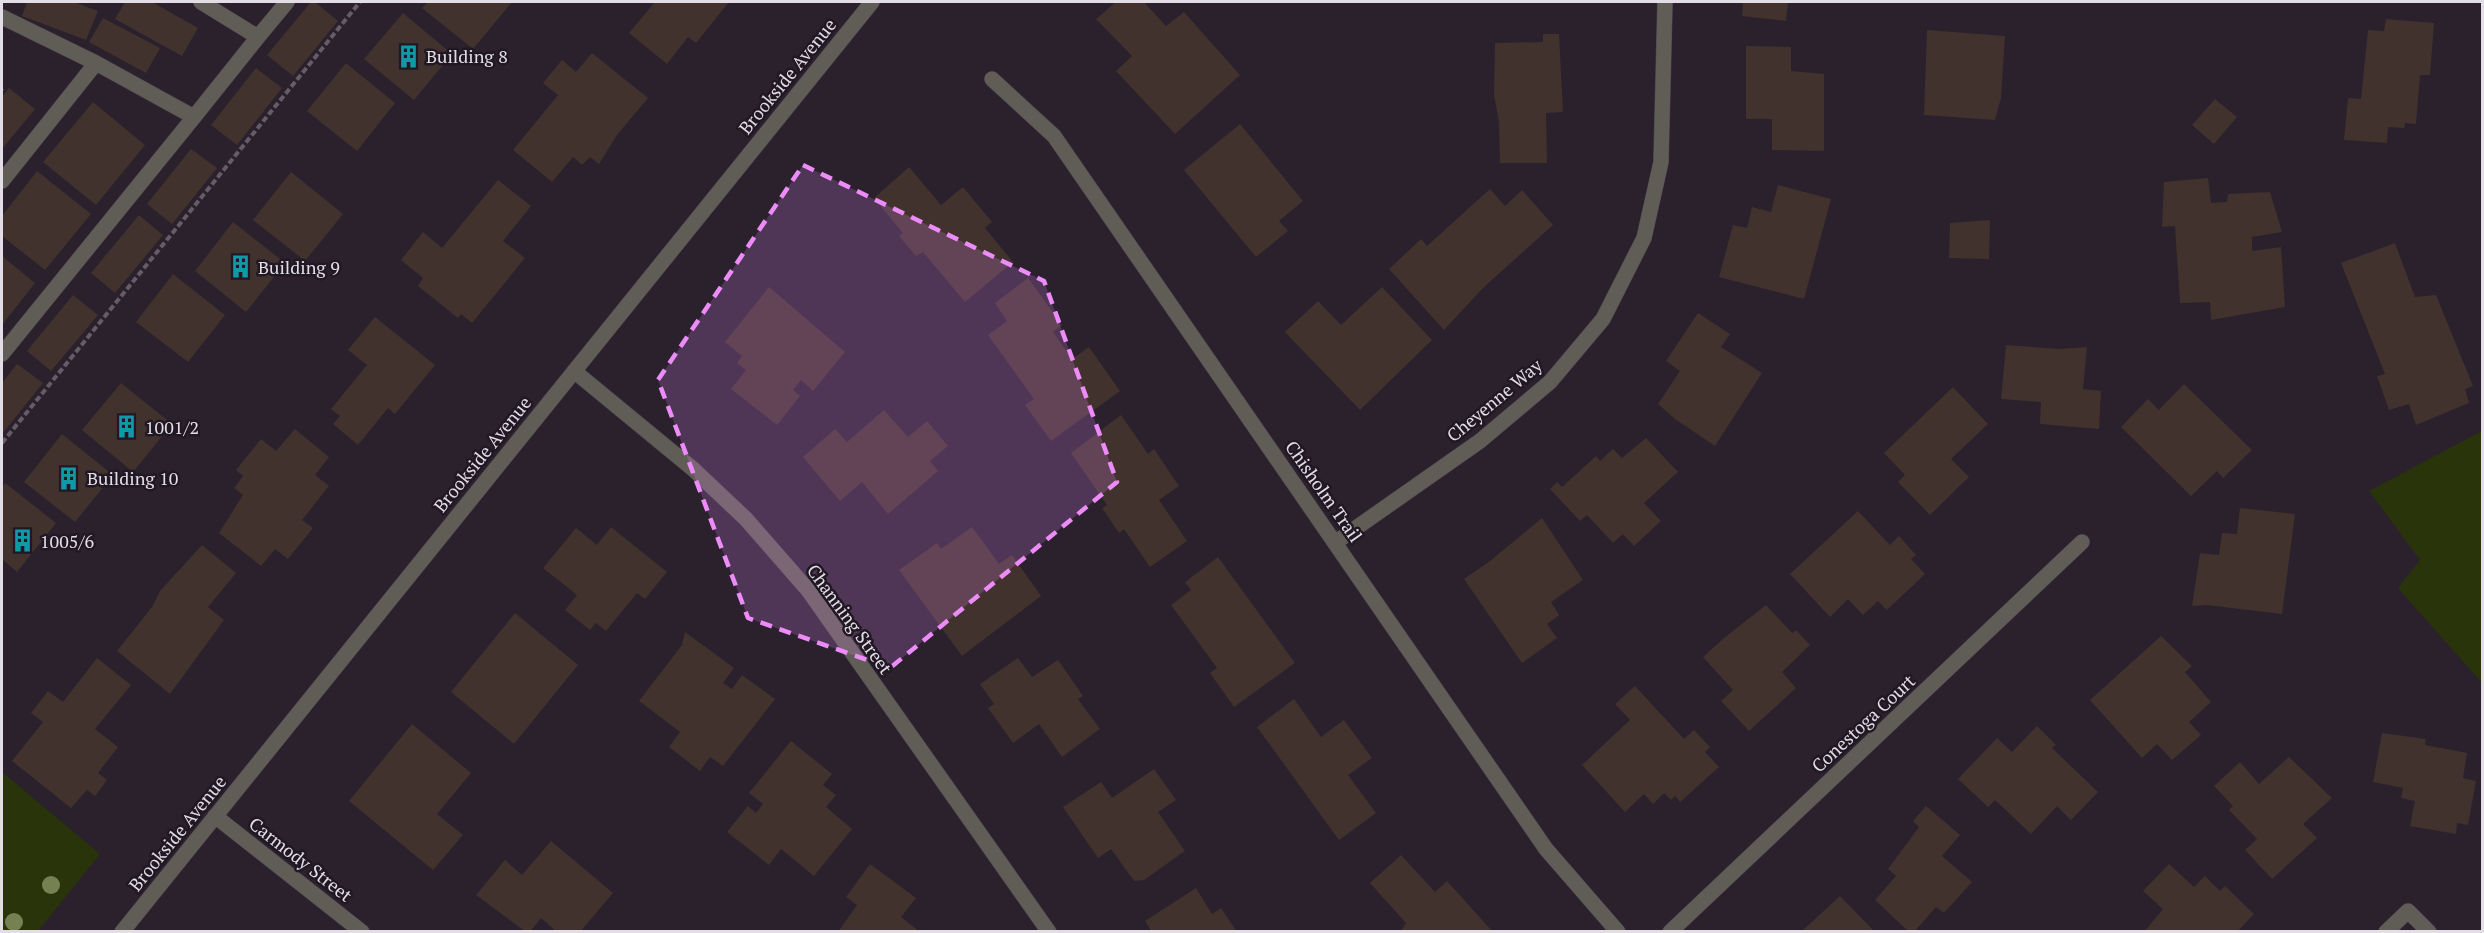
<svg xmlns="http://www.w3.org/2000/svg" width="2484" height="933" font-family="'PT Serif',serif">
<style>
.green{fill:#2a340b}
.building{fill:#42322d}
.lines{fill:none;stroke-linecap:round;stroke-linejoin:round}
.service-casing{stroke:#483f4a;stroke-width:16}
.minor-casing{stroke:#483f4a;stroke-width:16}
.path{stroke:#645c67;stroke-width:4;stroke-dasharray:6 3;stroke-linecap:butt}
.service{stroke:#5f5d56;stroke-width:15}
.minor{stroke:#5f5d56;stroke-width:15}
.tree{fill:#768151}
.marked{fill:#ed8cf9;fill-opacity:0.2;stroke:#ed8cf9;stroke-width:4.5;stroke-dasharray:12 8;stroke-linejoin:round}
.labels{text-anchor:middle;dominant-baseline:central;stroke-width:5;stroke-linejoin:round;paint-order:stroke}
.poi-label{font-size:18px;fill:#e3dde5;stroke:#201823;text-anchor:start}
.street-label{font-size:18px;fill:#e3dde5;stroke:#201823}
</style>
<rect width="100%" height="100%" fill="#2a212d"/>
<!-- green -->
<path class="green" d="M2482,431V683L2398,588L2420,560L2369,491Z
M2,772L100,854L38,931H2Z"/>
<!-- building -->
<path class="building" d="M27,2H74L98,11L86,40L22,16Z
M125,2H152L198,28L182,56L115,19Z
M311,2H315L338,21L293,76L267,55Z
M428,2H512L473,49L422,8Z
M655,2H729L696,43L688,37L667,64L629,33Z
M1116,2H1144L1166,26L1184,12L1240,75L1175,134L1116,71L1132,56L1096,19Z
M1743,2H1788L1786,21L1742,16Z
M403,13L452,54L414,100L364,59Z
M103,18L160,48L146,73L89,42Z
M2386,19L2434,23L2430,75H2420L2416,124L2405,123L2404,128L2388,127L2387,143L2344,140L2348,98L2361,99L2368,30L2384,31Z
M1927,30L2005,36L2001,98L1995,120L1924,115Z
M1543,34H1559L1563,112L1546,113L1547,163H1500L1499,122L1494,95L1495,43L1543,42Z
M1746,46L1791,47V71L1824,74V151L1772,150V119H1746Z
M592,53L648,98L617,135L599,164L590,157L582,165L573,157L552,182L513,150L558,95L543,83L562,60L576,72Z
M346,63L395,103L357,151L307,111Z
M256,68L282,88L237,145L211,125Z
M9,88L35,109L2,149V97Z
M2215,99L2237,117L2214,144L2192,125Z
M93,102L145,145L96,205L43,162Z
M1240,124L1303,201L1279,221L1288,231L1256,257L1184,170Z
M191,149L217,168L172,224L147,204Z
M909,167L941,205L963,187L992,222L985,228L1013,262L965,302L923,252L916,256L899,236L903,233L874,198Z
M37,171L91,214L45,270L2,236V216Z
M291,172L343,214L305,261L253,220Z
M2208,178L2211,203L2227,202L2228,194L2270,192L2282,232L2252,237V251L2281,247L2285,307L2211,320L2210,302L2180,303L2175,226L2162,227L2164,182Z
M498,180L531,206L503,241L525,258L472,323L461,314L458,318L418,286L423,278L401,260L423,232L442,248Z
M1778,185L1831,199L1804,299L1719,277L1733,225L1747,228L1752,207L1771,212Z
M1490,189L1505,206L1522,190L1553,225L1484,287L1444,330L1389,269L1421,239L1427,246Z
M139,215L163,235L115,293L91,273Z
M1990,220L1989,259L1949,258L1950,223Z
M233,222L285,263L246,312L195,271Z
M2395,243L2415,297L2436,295L2473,386L2465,389L2469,403L2416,425L2409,404L2389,410L2377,376L2385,374L2341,263Z
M2,256L35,283L2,325Z
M173,274L225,315L188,362L136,322Z
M1028,278L1062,325L1053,332L1072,359L1089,347L1120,391L1051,441L1025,405L1034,399L988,335L1007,321L995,303Z
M769,287L845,352L813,391L801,380L793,390L800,396L777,425L731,389L746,370L737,363L742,356L725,342Z
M1382,287L1432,340L1360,410L1285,332L1318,301L1341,325Z
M73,295L98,315L51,371L27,351Z
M1698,313L1730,334L1721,347L1762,373L1715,446L1675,419L1658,404L1680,371L1666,361Z
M375,317L435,365L395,414L388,408L358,445L333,424L340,416L331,409L367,365L348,350Z
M2006,345L2060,349L2087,347L2083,389L2101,391L2099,429L2040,424L2041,402L2001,399Z
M17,364L43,383L2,434V383Z
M121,383L172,424L133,472L82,430Z
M2184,384L2252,450L2223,478L2217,471L2191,496L2121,427L2148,399L2159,410Z
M1953,387L1988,424L1951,459L1969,477L1930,515L1898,482L1905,475L1884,453Z
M884,410L908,437L927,421L948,446L930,461L938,471L888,514L862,482L840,501L803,457L835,429L847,442Z
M1121,415L1148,454L1154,449L1179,486L1159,500L1187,541L1150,567L1124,529L1119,533L1102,508L1107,505L1071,453Z
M295,429L329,457L315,475L329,486L302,520L313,528L288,559L275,549L261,566L219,533L243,495L234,488L243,476L236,470L261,439L276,451Z
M62,434L113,475L75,522L24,482Z
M1646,438L1678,472L1644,503L1661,521L1634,546L1623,534L1613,543L1587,515L1580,521L1550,489L1557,482L1562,487L1596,456L1600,461L1613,449L1622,458Z
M5,483L56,523L17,572L2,559V488Z
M2240,508L2295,514L2282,614L2207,605L2192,606L2200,553L2219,555L2222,533L2237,534Z
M1858,511L1890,545L1899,536L1916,555L1911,559L1925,574L1887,610L1878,601L1863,615L1848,599L1830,617L1790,574Z
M1542,518L1583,580L1551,602L1559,615L1547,624L1557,638L1522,663L1464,579L1490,561Z
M611,527L667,572L645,599L637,593L606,631L596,623L590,630L565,610L577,595L543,568L576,528L597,545Z
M972,527L999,564L1012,555L1041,596L962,656L899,570L937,543L941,549Z
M202,545L236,573L208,607L224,620L170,694L117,651L152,607L160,591Z
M1218,557L1295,663L1234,707L1210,673L1217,668L1171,605L1191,590L1185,582Z
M1766,605L1792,633L1796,630L1810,645L1782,672L1796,688L1749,731L1721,701L1733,690L1703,657L1724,638Z
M515,613L578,665L514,744L451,692Z
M685,632L734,668L723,683L732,689L742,675L775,699L723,766L710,757L700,771L669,747L680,732L639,701L682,645Z
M2161,636L2192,666L2185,672L2211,702L2189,722L2201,735L2172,760L2157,744L2142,758L2090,700Z
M97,658L131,685L95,729L118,747L98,773L107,780L95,796L87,790L71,808L12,761L43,722L31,713L48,691L63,702Z
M1018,658L1032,677L1058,660L1083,696L1078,699L1100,729L1062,757L1039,724L1013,743L988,708L994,704L980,684Z
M1635,686L1684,739L1694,730L1710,747L1705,752L1719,767L1680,802L1675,796L1671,800L1664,793L1653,804L1644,794L1625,812L1582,765L1630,720L1615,704Z
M1294,699L1321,737L1344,720L1372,758L1348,775L1376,813L1339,840L1257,727Z
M412,724L471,773L437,814L463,835L433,870L349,801Z
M2037,726L2056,745L2052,748L2098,792L2071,820L2057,806L2031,834L1995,800L1988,807L1958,779L1997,738L2012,752Z
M2382,733L2426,739L2425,745L2467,753L2463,778L2476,781L2468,825L2457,823L2456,834L2410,826L2415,801L2401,798L2403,788L2373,782Z
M791,741L832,774L823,785L836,795L826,807L852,829L814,876L781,849L769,865L727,832L748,806L756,813L763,804L749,793Z
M2289,757L2332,798L2303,824L2317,838L2272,879L2245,850L2257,839L2229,810L2233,806L2214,786L2240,762L2259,784Z
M1154,769L1176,800L1158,812L1185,851L1144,880L1134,881L1111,849L1098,858L1063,807L1101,782L1112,798Z
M1926,806L1960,835L1942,856L1972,882L1944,913L1936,907L1914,932H1909L1875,900L1896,876L1888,869L1919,827L1913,821Z
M551,841L613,893L580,932H557L541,918L530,932H526L476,895L505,860L522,875Z
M1401,855L1435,892L1447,881L1493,932H1400L1406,923L1370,883Z
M870,864L916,898L901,917L920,932H838L857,905L846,897Z
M2169,864L2194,887L2205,876L2220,891L2225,886L2254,914L2237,932H2144L2163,909L2143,891Z
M1196,888L1212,914L1221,908L1237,932H1152L1145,921Z
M1840,896L1875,932H1801Z"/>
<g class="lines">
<defs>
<path id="service" d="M201,2L258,37L287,2
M2,17L96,63L194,117L258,37
M2,181L96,63
M2,354L194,117"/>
<path id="minor" d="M992,79L1054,136L1546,849L1618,932
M574,371L693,469L746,519L808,590L1049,932
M1336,542L1480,441L1550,382L1603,319L1644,238L1661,162L1665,2
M215,816L362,932
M122,932L872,2
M1670,932L2082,542
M2386,932L2408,911L2429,932"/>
</defs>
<!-- service casing -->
<use href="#service" class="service-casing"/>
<!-- minor casing -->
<use href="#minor" class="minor-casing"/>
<!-- path -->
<path class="path" d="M2,89V90
M2,443L360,2"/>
<!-- service -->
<use href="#service" class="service"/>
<!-- minor -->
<use href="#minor" class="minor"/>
</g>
<!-- trees -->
<g class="tree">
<circle cx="51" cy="885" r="9"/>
<circle cx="14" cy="922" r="9"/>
</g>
<!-- marked area -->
<path class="marked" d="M803,165L1044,281L1117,482L890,668L748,618L658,380Z"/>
<!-- icons -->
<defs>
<symbol id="building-bare" viewBox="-9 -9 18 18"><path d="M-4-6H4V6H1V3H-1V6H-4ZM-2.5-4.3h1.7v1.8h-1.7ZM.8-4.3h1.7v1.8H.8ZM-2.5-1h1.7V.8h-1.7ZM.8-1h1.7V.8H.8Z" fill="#0f9aa8" stroke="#201823" stroke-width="2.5" paint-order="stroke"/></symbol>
</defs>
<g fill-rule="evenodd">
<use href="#building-bare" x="392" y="40" width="33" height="33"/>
<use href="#building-bare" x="224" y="250" width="33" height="33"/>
<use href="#building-bare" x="110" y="410" width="33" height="33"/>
<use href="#building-bare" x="52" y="462" width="33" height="33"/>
<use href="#building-bare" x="6" y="524" width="33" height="33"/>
</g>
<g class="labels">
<!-- poi labels -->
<g class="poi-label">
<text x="426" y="56">Building 8</text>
<text x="258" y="267">Building 9</text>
<text x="145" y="427">1001/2</text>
<text x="87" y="478">Building 10</text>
<text x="40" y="541">1005/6</text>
</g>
<!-- street labels -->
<g class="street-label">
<text transform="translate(787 76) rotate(-51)">Brookside Avenue</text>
<text transform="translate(1494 400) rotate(-40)">Cheyenne Way</text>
<text transform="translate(482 454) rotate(-51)">Brookside Avenue</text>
<text transform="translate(1324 491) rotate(55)">Chisholm Trail</text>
<text transform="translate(850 619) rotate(54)">Channing Street</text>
<text transform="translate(1863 723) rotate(-43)">Conestoga Court</text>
<text transform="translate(177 833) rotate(-51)">Brookside Avenue</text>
<text transform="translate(301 859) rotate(38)">Carmody Street</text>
</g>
</g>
<!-- border -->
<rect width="2484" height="933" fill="none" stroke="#e3dde5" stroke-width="6"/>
</svg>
